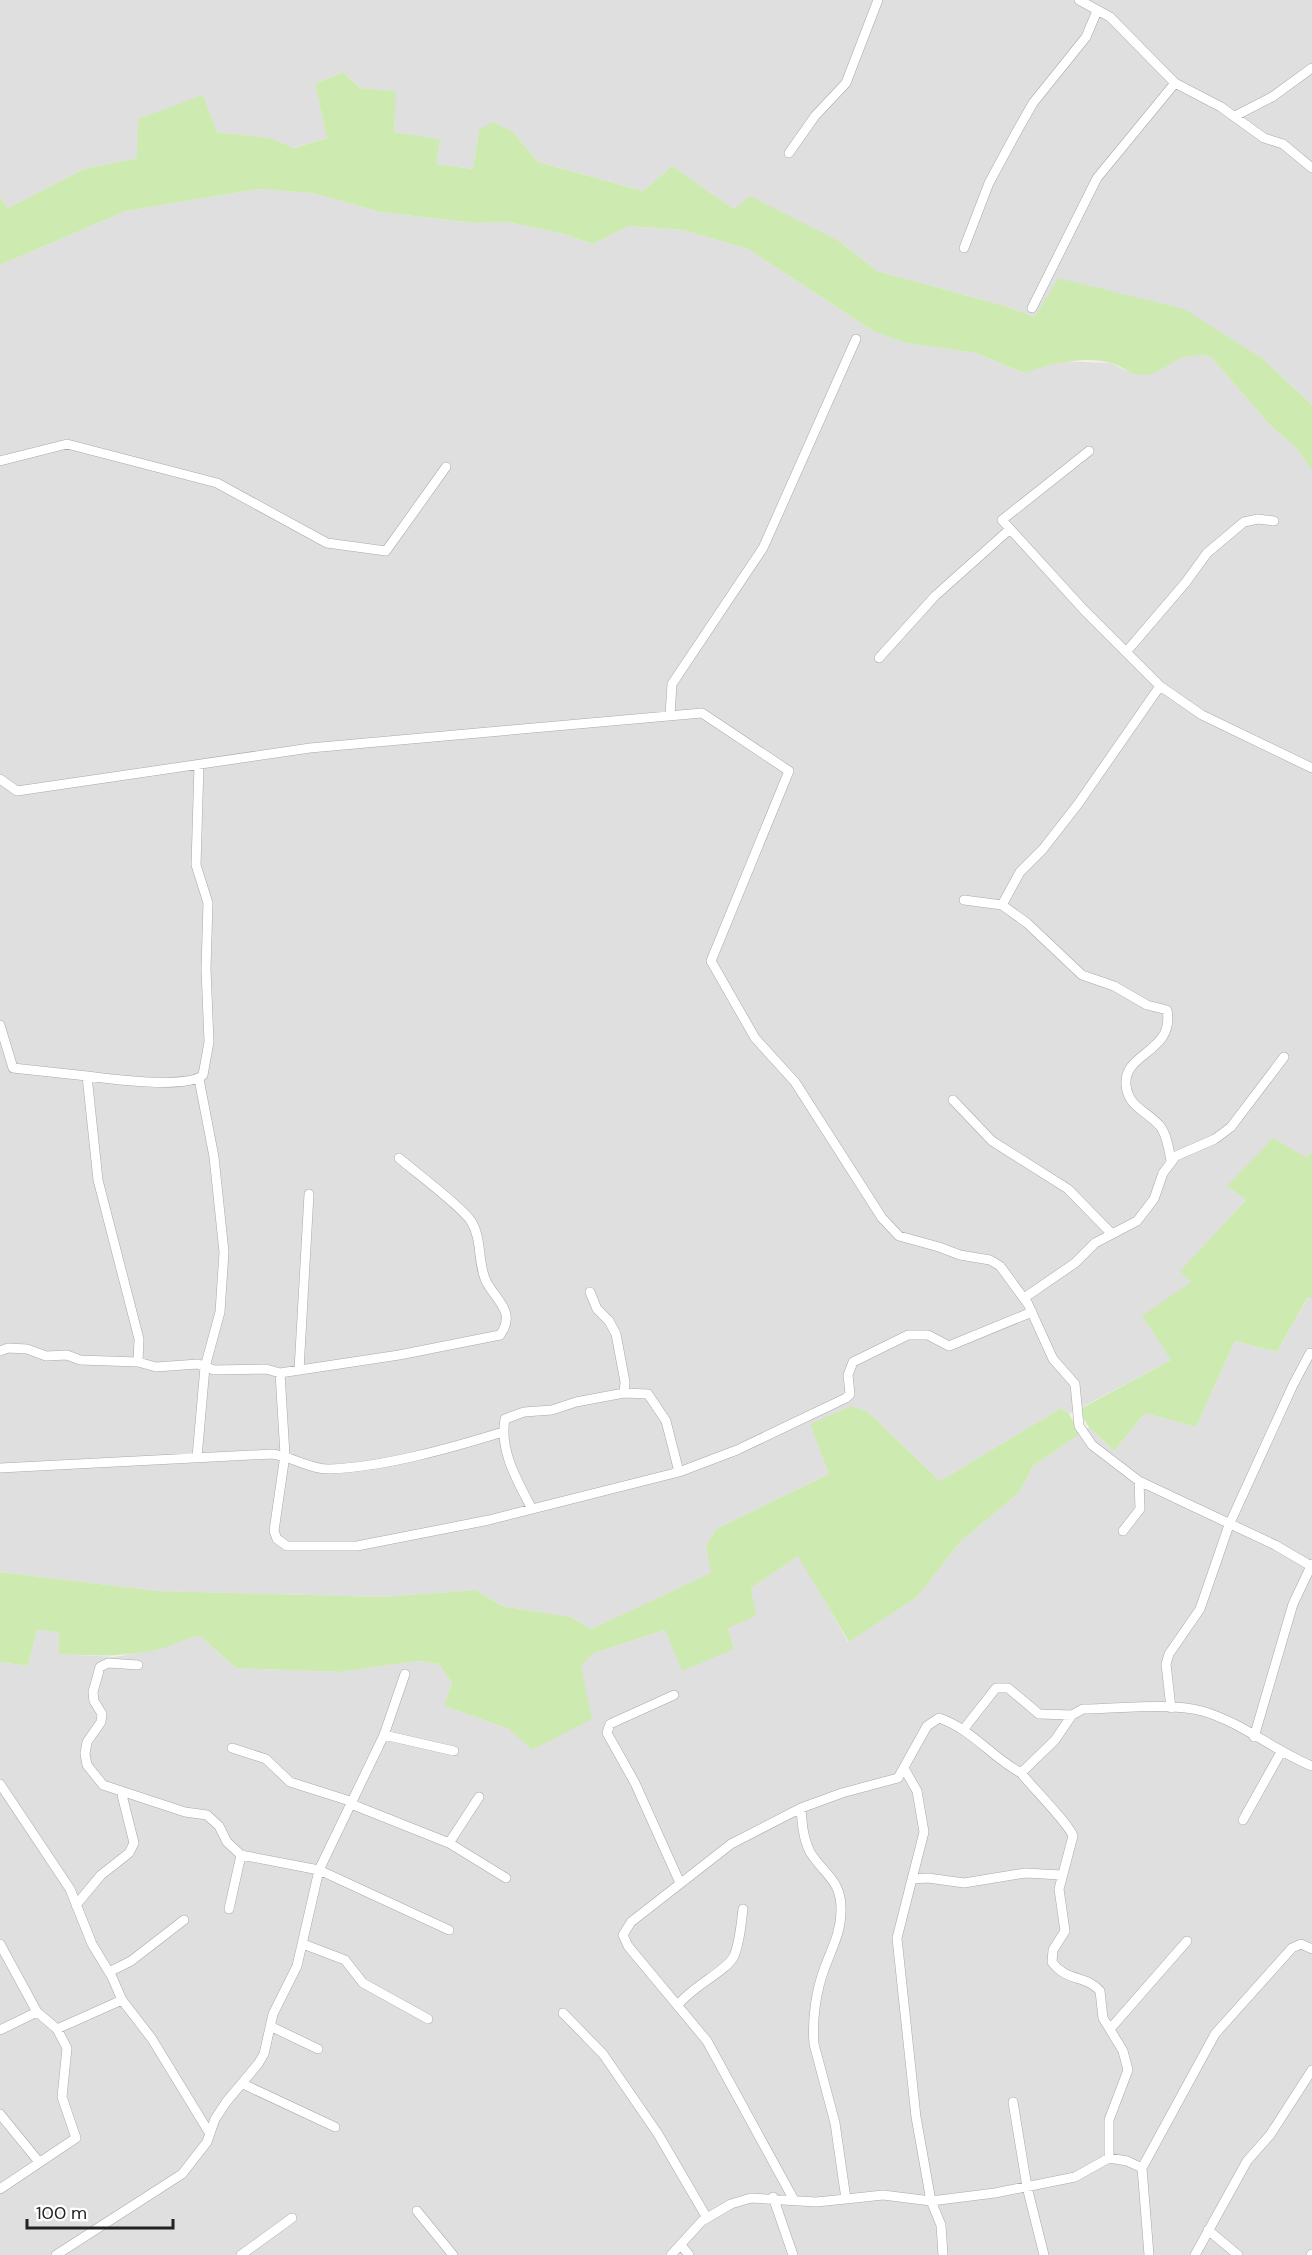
<svg xmlns="http://www.w3.org/2000/svg" width="1312" height="2255" font-family="'DM Sans',sans-serif">
<style>
.residential{fill:#e0dfdf}
.grass{fill:#cdebb0}
.lines{fill:none;stroke-linecap:round;stroke-linejoin:round}
.street-casing{stroke:#a9a9a9;stroke-width:10}
.street{stroke:#fff;stroke-width:9}
</style>
<rect width="100%" height="100%" fill="#f2efe9"/>
<!-- residential -->
<path class="residential" d="M0,0H1312V405L1263,359L1035,317L1005,306L877,271L839,241L734,209L672,166L643,191L538,162L513,132L479,130L473,169L436,164L439,139L394,132L395,91L360,88L343,72L315,84L327,138L293,148L270,138L217,132L203,96L137,158L84,169L8,208L0,197Z
M259,189L312,193L380,212L474,223L508,222L560,233L593,244L629,226L683,230L748,249L873,331L906,343L976,353L1024,373L1057,361L1111,363L1126,371L1160,370L1174,359L1191,354L1210,356L1269,424L1296,448L1312,470V1151L1307,1158L1227,1186L1246,1200L1181,1271L1191,1282L1171,1360L1069,1414L1061,1408L940,1481L868,1412L811,1424L829,1474L716,1529L706,1546L712,1573L591,1629L571,1617L502,1606L476,1590L384,1597L158,1591L0,1572V265L126,211Z
M1309,1296L1312,1298V2255H0V1662L28,1666L37,1630L59,1631V1654L115,1657L160,1649L183,1638L200,1636L236,1668L341,1672L417,1661L439,1664L452,1683L444,1706L509,1729L594,1653L665,1630L734,1649L728,1628L751,1588L799,1555L848,1642L917,1597L961,1541L1019,1493L1033,1466L1089,1427L1114,1451L1145,1413L1196,1427L1235,1341L1277,1352Z"/>
<!-- grass -->
<path class="grass" d="M343,72L360,88L396,91L394,132L440,139L436,164L473,169L479,130L493,122L513,132L538,162L643,191L672,166L734,209L750,196L839,241L877,271L1005,306L1035,317L1058,278L1184,309L1263,359L1312,405V470L1296,448L1269,424L1210,356C1171,351 1174,370 1145,375C1132,377 1122,366 1111,363C1084,355 1049,364 1024,373L976,353L906,343L873,331L748,249L683,230L629,226L593,244L560,233L508,222L474,223L380,212L312,193L259,189L126,211L0,265V197L8,208L84,169L137,158L138,119L203,95L217,132L270,138L294,148L327,138L315,84Z
M1273,1138L1307,1158L1312,1151V1298L1308,1297L1277,1352L1235,1341L1196,1427L1145,1413L1114,1451L1089,1427L1078,1410L1171,1360L1142,1316L1191,1282L1180,1271L1246,1200L1227,1186Z
M851,1406L868,1412L940,1481L1061,1408L1069,1414L1080,1434L1033,1466L1019,1493L961,1541L917,1597L849,1642L798,1556L751,1588L756,1616L728,1628L734,1649L682,1671L665,1630L594,1653L581,1666L592,1719L532,1750L509,1729L444,1706L452,1683L439,1664L417,1661L341,1672L236,1668L200,1636C184,1638 172,1647 156,1650C122,1657 94,1656 59,1654V1632L37,1630L28,1666L0,1662V1572L158,1591L384,1597L476,1590L502,1606L571,1617L591,1629L711,1573L706,1546L716,1529L829,1474L810,1424Z"/>
<g class="lines">
<defs>
<path id="street" d="M1079,0L1110,17L1175,83L1221,107L1264,138L1283,144L1312,168
M1235,116L1272,97L1312,68
M789,153L815,116L846,83L878,0
M964,248L989,183L1016,133L1033,103L1086,37L1097,11
M1032,308L1097,178L1175,83
M1089,451L1002,520L1084,610L1160,686L1202,715L1312,768
M0,461L67,444L217,483L327,543L386,551L446,467
M1127,651L1186,582L1207,553L1244,522L1258,519L1274,521
M879,658L935,596L1010,529
M670,715L672,684L763,548L856,339
M0,779L17,791L310,748L702,713L789,771L711,961L755,1038L795,1082L882,1218L899,1236L939,1247L960,1255L990,1260L1000,1266L1028,1304L1053,1359L1075,1384L1079,1426L1092,1445L1139,1481L1275,1545L1311,1566
M964,900L1002,905L1027,923L1082,975L1114,986L1147,1005L1167,1010C1175,1053 1123,1052 1126,1085C1128,1107 1147,1111 1160,1126C1167,1135 1169,1150 1171,1161
M1002,905L1020,872L1043,849L1078,804L1160,686
M0,1025L13,1068L87,1076L98,1180L139,1339L138,1362
M87,1076C109,1079 188,1089 203,1075L209,1042L206,969L208,903L196,865L199,765
M953,1100L992,1141L1068,1189L1111,1233
M1024,1298L1075,1263L1095,1243L1137,1221L1154,1199L1163,1173L1176,1156L1215,1139L1231,1127L1284,1057
M0,1351L8,1348L27,1349L46,1356L67,1355L80,1360L138,1362L156,1367L198,1364L214,1370L266,1369L280,1373L399,1355L500,1335C516,1313 498,1302 487,1283C477,1265 483,1240 471,1221C461,1206 415,1172 399,1158
M299,1370L309,1194
M280,1373L285,1455L274,1531L277,1539L287,1546H357L489,1520L679,1472L737,1450L846,1398L850,1394L848,1375L853,1362L908,1335H928L949,1346L1032,1312
M624,1393L648,1394L666,1421L679,1472
M197,1457L205,1367L220,1312L224,1252L214,1157L199,1079
M0,1468L272,1454C291,1456 311,1470 330,1469C384,1467 451,1448 503,1432
M532,1509C518,1482 499,1451 505,1419L524,1412L552,1410L576,1402L624,1393L625,1382L616,1334L609,1321L597,1309L590,1292
M1123,1531L1140,1509L1139,1481
M138,1665L108,1663L100,1667L93,1692L94,1701L102,1714L101,1722L87,1742L85,1754L87,1765L103,1785L185,1812L207,1815L219,1826L227,1842L241,1855L319,1870L449,1930
M674,1695L610,1724L607,1733L635,1783L680,1883
M1171,1708L1166,1664L1169,1654L1200,1609L1229,1525L1293,1385L1310,1353
M963,1730L996,1688H1008L1039,1714L1072,1715
M384,1735L405,1674
M1254,1737L1293,1604L1312,1564
M232,1748L266,1759L290,1782L353,1802
M905,1770L917,1791L924,1832L897,1938L916,2117L931,2201L941,2225L943,2255
M1021,1773C1032,1787 1069,1824 1073,1836L1059,1889L1065,1931L1053,1950L1052,1962C1066,1982 1087,1975 1100,1991L1103,2018L1123,2051L1128,2070L1109,2120V2158
M0,1784L70,1889L92,1944L112,1977L122,2000L57,2029L37,2012L0,2030
M351,1804L449,1843L506,1878
M1243,1820L1281,1752
M449,1843L479,1797
M913,1879L928,1878L964,1883L1025,1873L1061,1875
M76,1905L101,1875L129,1853L134,1843L121,1791
M229,1909L241,1855
M0,1944L37,2012
M303,1944L345,1960L363,1983L428,2019
M109,1972L131,1961L184,1920
M122,2000L152,2039L210,2134
M678,2005C692,1986 727,1971 734,1956C740,1942 741,1924 743,1909
M563,2013L603,2054L658,2134L707,2218
M272,2027L318,2049
M1110,2029L1187,1941
M243,2084L335,2127
M1013,2102L1027,2187L1044,2255
M0,2114L39,2162
M0,2189L76,2138L62,2097L67,2048L57,2029
M773,2197L793,2255
M846,2199L883,2195L931,2201L995,2193L1075,2177L1109,2158L1127,2161L1142,2168
M794,2200L707,2041L628,1946L623,1935L631,1922L731,1844L801,1808
M417,2211L453,2255
M1208,2230L1238,2255
M681,2245L689,2255
M56,2255L182,2174L207,2142L215,2119L227,2101L258,2064L264,2054L273,2014L297,1966L319,1870L384,1735L454,1751
M241,2255L292,2218
M671,2255L702,2221L731,2204L751,2198L816,2202L846,2199L835,2123L814,2044C812,2019 816,1990 825,1967C832,1948 841,1932 841,1911C842,1880 824,1875 810,1852C803,1838 802,1823 801,1808L842,1793L898,1778L927,1726L939,1718C970,1728 993,1758 1021,1773L1055,1740L1072,1715L1083,1709C1118,1709 1168,1702 1202,1711C1241,1722 1275,1751 1312,1766
M1149,2255L1142,2168L1215,2034L1292,1948L1301,1944L1312,1949
M1195,2255L1247,2161L1270,2135L1312,2070
M1311,2255L1312,2254"/>
</defs>
<!-- street casing -->
<use href="#street" class="street-casing"/>
<!-- street -->
<use href="#street" class="street"/>
</g>
<!-- scale -->
<path d="M27 2219v9h146v-9" fill="none" stroke="#222222" stroke-width="3"/>
<text x="36" y="2219" font-size="18" fill="#222222" stroke="#ffffff" stroke-width="4.5" paint-order="stroke">100 m</text>
</svg>
